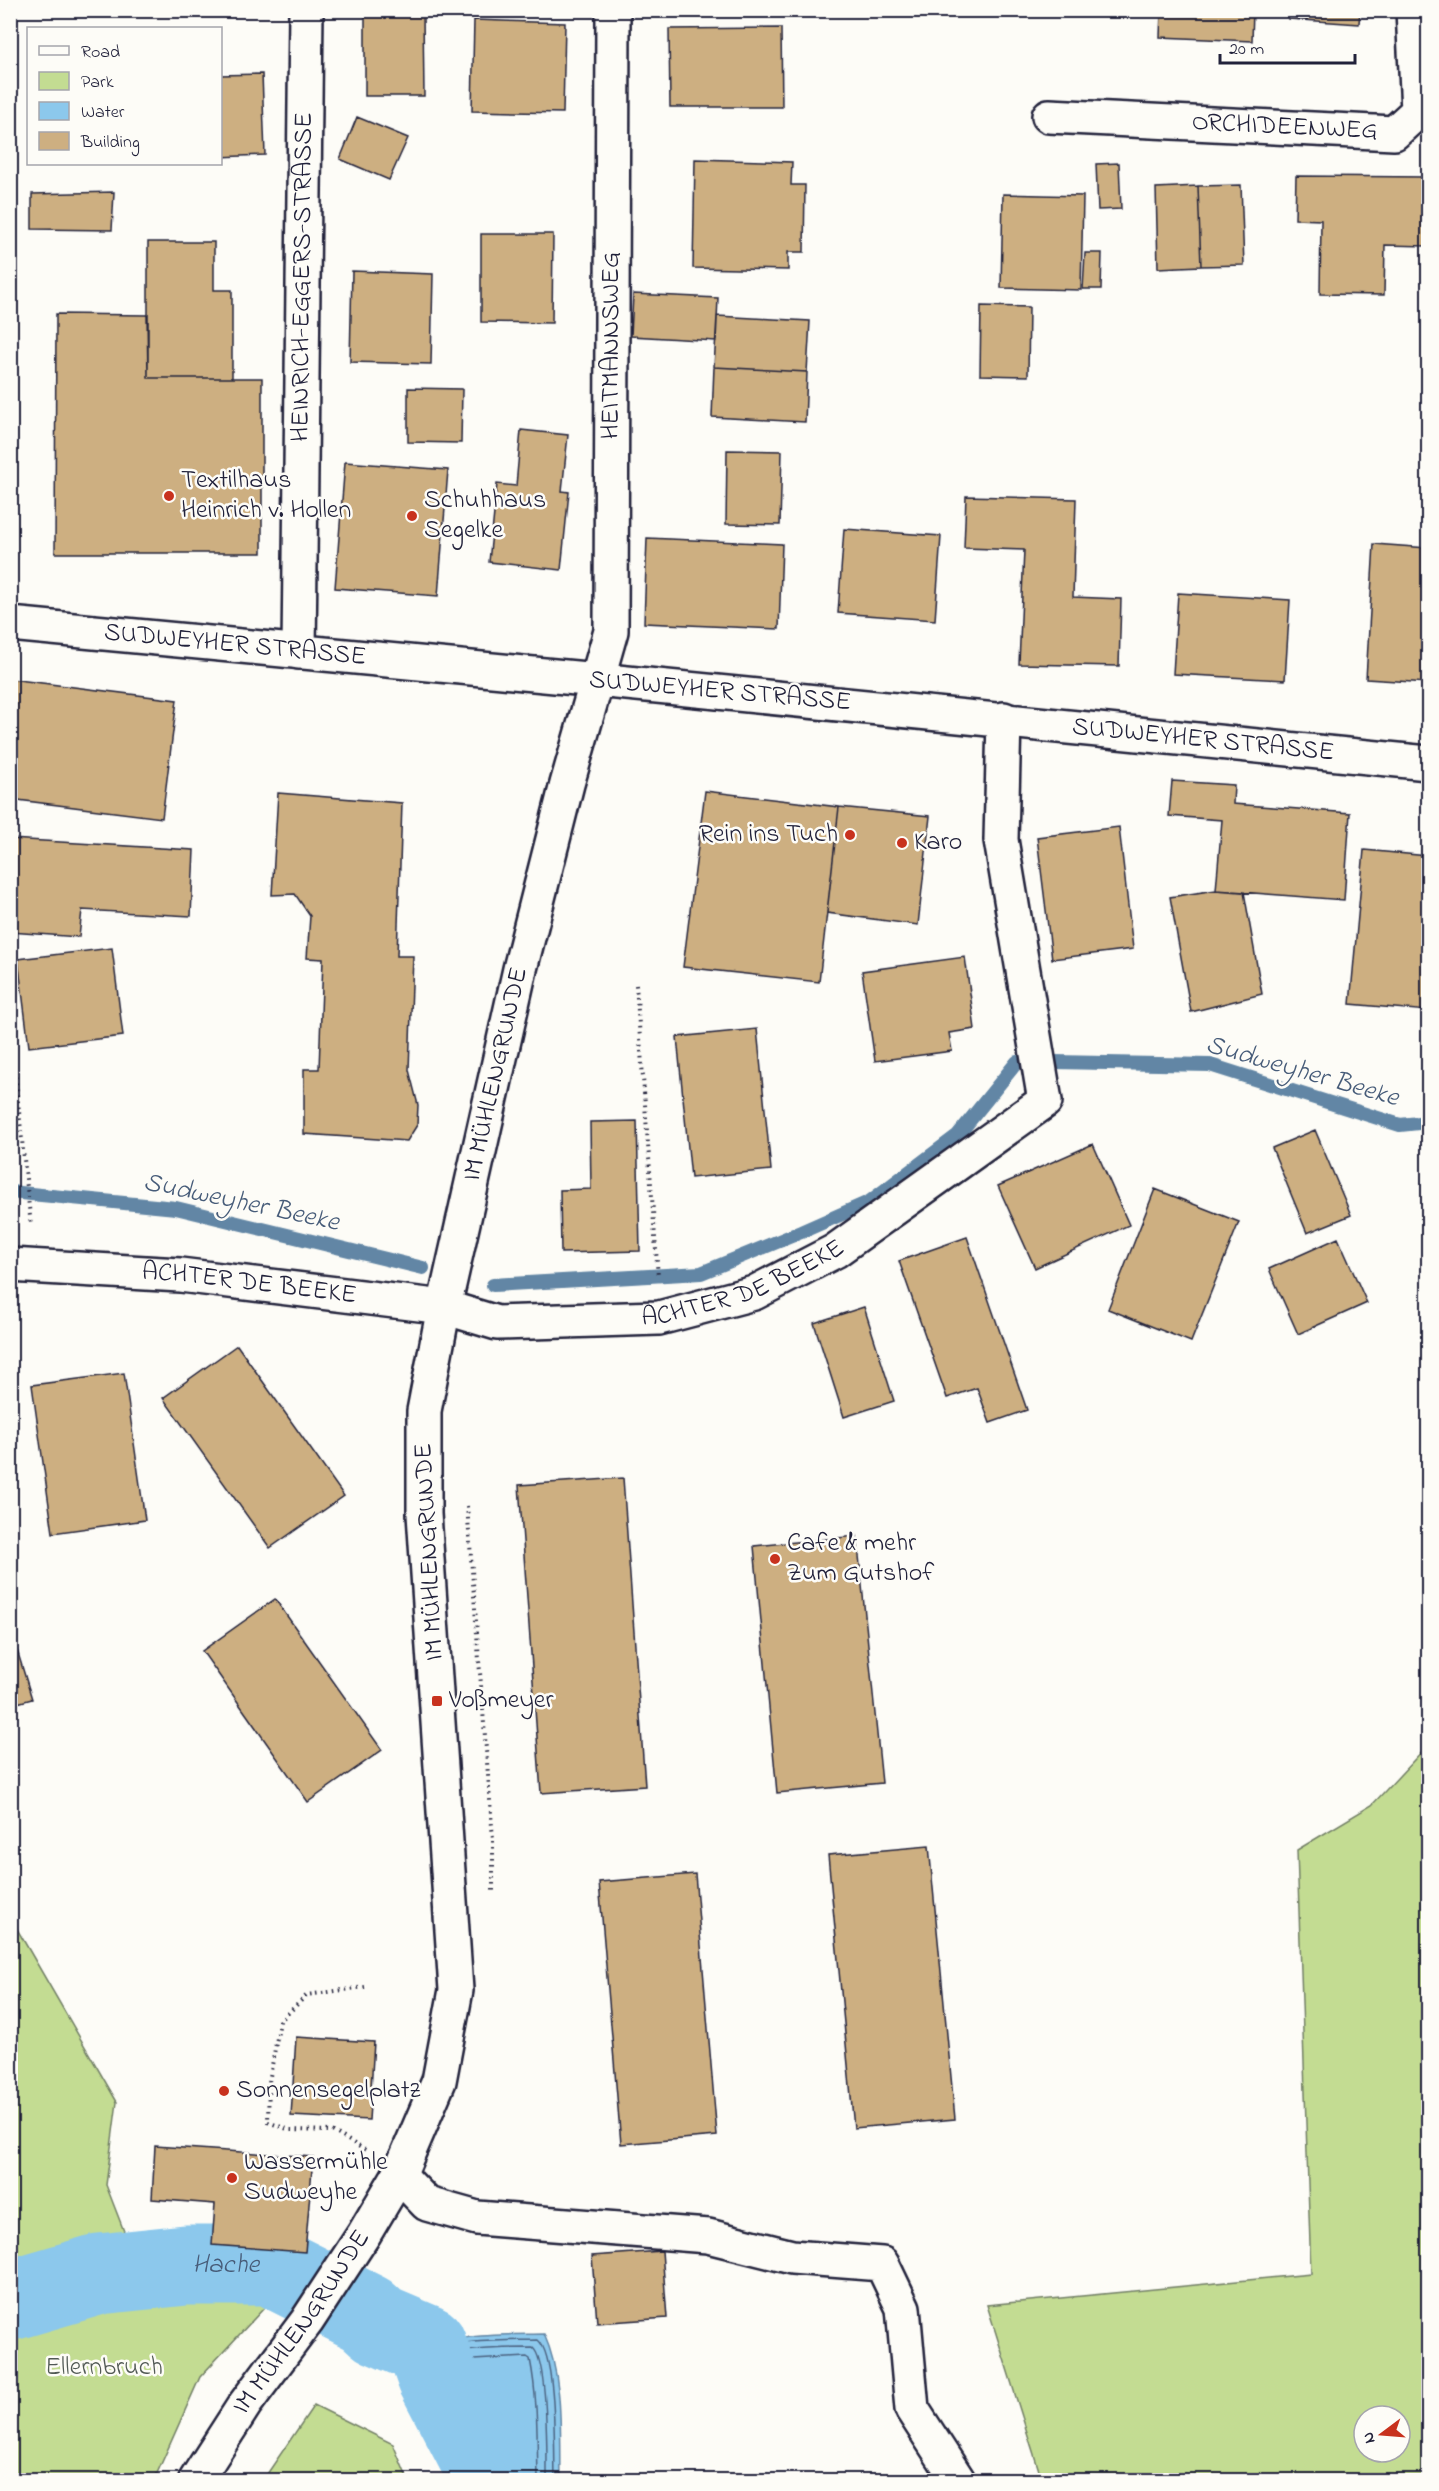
<svg xmlns="http://www.w3.org/2000/svg" width="1439" height="2491" font-family="'Indie Flower',sans-serif">
<style>
.green{fill:#c3dc92;stroke:#727f66;stroke-width:1.5;fill-rule:evenodd}
.water{fill:#8cc8ec;stroke:#6286a5;stroke-width:1.5}
.lines{fill:none;stroke-linecap:round;stroke-linejoin:round}
.shore{stroke:#4c6482;stroke-width:1.5}
.stream{stroke:#6286a5;stroke-width:14}
.river{stroke:#8cc8ec;stroke-width:81}
.building{fill:#cdaf81;stroke:#22223b;stroke-width:1.5}
.minor-casing{stroke:#22223b;stroke-width:38}
.major-casing{stroke:#22223b;stroke-width:38}
.path{stroke:#22223b;stroke-width:4;stroke-dasharray:1.5 4.5;stroke-linecap:butt}
.minor{stroke:#fdfcf7;stroke-width:33}
.major{stroke:#fdfcf7;stroke-width:33}
.poi-dot{fill:#c8321e;stroke:#fdfcf7;stroke-width:2}
.labels{text-anchor:middle;dominant-baseline:central;stroke-width:5;stroke-linejoin:round;paint-order:stroke}
.street-label{font-size:26px;fill:#22223b;stroke:#fdfcf7}
.poi-label{font-size:26px;fill:#22223b;stroke:#fdfcf7;text-anchor:start}
.park-label{font-size:26px;fill:#525a55;stroke:#fdfcf7}
.water-label{font-size:27px;font-style:italic;fill:#475c79;stroke:#fdfcf7}
</style>
<rect width="100%" height="100%" fill="#fdfcf7"/>
<filter id="ink" filterUnits="userSpaceOnUse"><feTurbulence type="fractalNoise" baseFrequency=".0167" numOctaves="2"/><feDisplacementMap in="SourceGraphic" scale="12" xChannelSelector="R" yChannelSelector="G"/><feConvolveMatrix kernelMatrix="1 2 1 2 8 2 1 2 1" color-interpolation-filters="sRGB"/></filter>
<g filter="url(#ink)">
<!-- green -->
<path class="green" d="M1428,1745V2480H1042L987,2305L1311,2274L1297,1850L1372,1805ZM1364,2416H1400V2452H1364Z
M10,1917L117,2102L106,2185L132,2252L154,2290L202,2285L248,2284L277,2294L200,2377L154,2480H11Z
M314,2405L393,2444L408,2480H263Z"/>
<!-- water -->
<path class="water" d="M544,2334C564,2378 560,2433 561,2480H459L413,2403L407,2356C447,2333 498,2335 544,2334Z"/>
<g class="lines">
<!-- shore -->
<path class="shore" d="M464,2480L463,2476L419,2401L414,2360C445,2338 502,2341 538,2340C557,2356 554,2453 555,2480
M471,2480L470,2472L426,2398L422,2364C444,2348 505,2348 533,2348C548,2361 547,2457 547,2480
M480,2480L478,2468L435,2395L431,2369L456,2361L527,2357L530,2359C538,2399 537,2440 538,2480"/>
<!-- stream -->
<path class="stream" d="M1054,1062L1210,1065L1400,1125L1428,1122
M10,1192L176,1208L423,1268
M493,1285L701,1273L801,1232L869,1202L958,1135L1017,1062"/>
<!-- river -->
<path class="river" id="s1" d="M10,2300L99,2274L186,2265H269L367,2314L379,2325L426,2345L437,2376L491,2480"/>
</g>
<!-- building -->
<path class="building" d="M1161,10H1253L1252,41L1160,37Z
M1289,10H1360L1359,24L1289,19Z
M365,14H423L424,96H365Z
M474,20L565,23L563,113L472,111Z
M781,28L782,107H670L669,29Z
M262,74L265,155L220,157V75Z
M357,117L408,138L389,180L340,159Z
M695,159L792,162L791,185H805L804,252H788V270L693,268Z
M1119,163L1121,209L1098,210L1096,164Z
M1296,176L1428,177V246L1385,245L1384,295L1320,294L1321,220L1295,219Z
M1241,185L1244,265L1201,266L1198,186Z
M1198,186L1201,266L1158,268L1156,188Z
M114,192L112,230L32,229V194Z
M1003,194L1083,196L1081,290L1001,288Z
M481,234H553L552,323L481,322Z
M148,242H214V290H232V378H148Z
M1085,253H1102L1101,289H1083Z
M352,271L433,274L431,364L350,362Z
M633,294L718,298L716,341L631,336Z
M981,306L1029,307L1028,376L980,375Z
M56,314L147,315L148,378H262V553H55Z
M717,316L810,321L807,372L714,367Z
M714,367L807,372L805,422L712,417Z
M408,388L462,389L461,443L408,442Z
M521,430L568,435L562,491L569,492L561,570L489,562L497,484L516,486Z
M727,450L782,451L780,525L726,524Z
M345,462L448,470L438,596L335,588Z
M966,496L1076,499L1073,597L1121,599L1119,666L1019,664L1024,550L964,548Z
M844,529L941,536L935,620L838,613Z
M647,538L782,544L779,629L644,623Z
M1374,544L1428,548V683L1366,679Z
M1178,593L1290,600L1285,680L1173,674Z
M10,679L177,700L162,818L10,799Z
M1172,781L1234,785L1233,804L1350,813L1344,900L1216,890L1222,820L1169,816Z
M705,791L839,807L819,982L683,967Z
M278,793L402,803L397,956H413L409,1070L418,1105L417,1125L407,1141L304,1134V1069H319L323,959L307,958L310,916L295,894L272,895Z
M839,807L930,816L918,925L827,913Z
M1119,827L1133,949L1052,959L1037,837Z
M10,839L194,850L191,916L82,910L79,937L10,932Z
M1364,850L1428,856V1011L1350,1004Z
M1216,890L1244,892L1262,994L1191,1012L1170,897Z
M112,948L123,1036L29,1047L18,959Z
M965,957L975,1029L949,1033L952,1051L875,1061L862,971Z
M757,1029L771,1170L691,1178L677,1037Z
M637,1121L640,1251L561,1253L560,1190L591,1189L590,1122Z
M1315,1130L1351,1215L1307,1233L1272,1148Z
M1093,1144L1129,1225L1035,1268L998,1186Z
M1155,1189L1239,1222L1191,1342L1108,1309Z
M967,1237L1027,1410L990,1423L977,1388L947,1398L899,1261Z
M1338,1238L1367,1303L1298,1334L1269,1269Z
M864,1307L894,1401L844,1417L814,1323Z
M237,1345L344,1496L270,1548L163,1398Z
M124,1373L145,1520L53,1533L32,1385Z
M623,1478L645,1786L541,1793L519,1485Z
M857,1536L882,1783L777,1793L754,1546Z
M275,1599L382,1750L308,1802L202,1651Z
M10,1627L32,1699L10,1705Z
M929,1846L955,2119L854,2128L828,1855Z
M695,1874L717,2136L621,2144L599,1882Z
M296,2037L374,2042L369,2120L291,2116Z
M155,2146L313,2157L305,2252L212,2245L215,2204L152,2199Z
M662,2251L667,2318L597,2323L592,2256Z"/>
<g class="lines">
<defs>
<g id="minor">
<path id="s2" d="M1049,116L1394,133L1418,111L1413,10"/>
<path id="s3" d="M10,624L597,680L611,631L613,10"/>
<path id="s4" d="M299,652L306,10"/>
<path id="s5" d="M10,1265L180,1275L444,1307L497,1323L659,1318L754,1293L835,1251L1045,1101L1001,840L1004,719"/>
<path d="M399,2175L427,2204L477,2218L708,2236L792,2257L882,2264L903,2308L912,2409L958,2480"/>
</g>
<g id="major">
<path id="s6" d="M196,2480L245,2404L307,2321L364,2234L399,2175L439,2081L456,1990L424,1514V1411L444,1307L520,969L567,784L597,680L1428,763"/>
</g>
</defs>
<!-- minor casing -->
<use href="#minor" class="minor-casing"/>
<!-- major casing -->
<use href="#major" class="major-casing"/>
<!-- path -->
<path class="path" d="M636,985L658,1277
M11,1035L31,1226
M467,1506L493,1839V1893
M365,1987L307,1995L280,2021L269,2082L268,2122L290,2130L332,2131L367,2151"/>
<!-- minor -->
<use href="#minor" class="minor"/>
<!-- major -->
<use href="#major" class="major"/>
</g>
</g>
<!-- markers -->
<g class="poi-dot">
<circle cx="169" cy="496" r="6"/>
<circle cx="412" cy="516" r="6"/>
<circle cx="850" cy="835" r="6"/>
<circle cx="902" cy="843" r="6"/>
<circle cx="775" cy="1559" r="6"/>
<rect x="431" y="1695" width="12" height="12" rx="3"/>
<circle cx="224" cy="2091" r="6"/>
<circle cx="232" cy="2178" r="6"/>
</g>
<g class="labels">
<!-- street labels -->
<g class="street-label">
<text stroke="none"><textPath href="#s2" startOffset="236">ORCHIDEENWEG</textPath></text>
<text stroke="none"><textPath href="#s4" startOffset="375">HEINRICH-EGGERS-STRASSE</textPath></text>
<text stroke="none"><textPath href="#s3" startOffset="926">HEITMANNSWEG</textPath></text>
<text stroke="none"><textPath href="#s3" startOffset="226">SUDWEYHER STRASSE</textPath></text>
<text transform="translate(720 692) rotate(5)">SUDWEYHER STRASSE</text>
<text stroke="none"><textPath href="#s6" startOffset="2502">SUDWEYHER STRASSE</textPath></text>
<text stroke="none"><textPath href="#s6" startOffset="1486">IM MÜHLENGRUNDE</textPath></text>
<text stroke="none"><textPath href="#s5" startOffset="744">ACHTER DE BEEKE</textPath></text>
<text stroke="none"><textPath href="#s5" startOffset="240">ACHTER DE BEEKE</textPath></text>
<text transform="translate(430 1552) rotate(-93)">IM MÜHLENGRUNDE</text>
<text stroke="none"><textPath href="#s6" startOffset="190">IM MÜHLENGRUNDE</textPath></text>
</g>
<!-- poi labels -->
<g class="poi-label">
<text x="181" y="481">Textilhaus<tspan x="181" dy="30">Heinrich v. Hollen</tspan></text>
<text x="424" y="501">Schuhhaus<tspan x="424" dy="30">Segelke</tspan></text>
<text x="838" y="835" text-anchor="end">Rein ins Tuch</text>
<text x="914" y="843">Karo</text>
<text x="787" y="1544">Cafe &amp; mehr<tspan x="787" dy="30">Zum Gutshof</tspan></text>
<text x="449" y="1701">Voßmeyer</text>
<text x="236" y="2091">Sonnensegelplatz</text>
<text x="244" y="2163">Wassermühle<tspan x="244" dy="30">Sudweyhe</tspan></text>
</g>
<!-- park labels -->
<g class="park-label">
<text x="104" y="2368">Ellernbruch</text>
</g>
<!-- water labels -->
<g class="water-label">
<text transform="translate(1302 1072) rotate(16)">Sudweyher Beeke</text>
<text transform="translate(241 1203) rotate(12)">Sudweyher Beeke</text>
<text stroke="none"><textPath href="#s1" startOffset="220">Hache</textPath></text>
</g>
</g>
<!-- margin -->
<rect width="1439" height="2491" fill="none" stroke="#fdfcf7" stroke-width="36"/>
<rect x="18" y="18" width="1403" height="2455" fill="none" stroke="#22223b" stroke-width="2" filter="url(#ink)"/>
<!-- legend -->
<rect x="27" y="27" width="195" height="138" fill="#fdfcf7" stroke="#a5a5ac" stroke-width="1.5"/>
<rect x="39" y="46" width="30" height="9" fill="#fdfcf7" stroke="#a5a5ac" stroke-width="1.5"/>
<text x="81" y="57" font-size="18" fill="#22223b">Road</text>
<rect x="39" y="72" width="30" height="18" fill="#c3dc92" stroke="#a5a5ac" stroke-width="1.5"/>
<text x="81" y="87" font-size="18" fill="#22223b">Park</text>
<rect x="39" y="102" width="30" height="18" fill="#8cc8ec" stroke="#a5a5ac" stroke-width="1.5"/>
<text x="81" y="117" font-size="18" fill="#22223b">Water</text>
<rect x="39" y="132" width="30" height="18" fill="#cdaf81" stroke="#a5a5ac" stroke-width="1.5"/>
<text x="81" y="147" font-size="18" fill="#22223b">Building</text>
<!-- north arrow -->
<g transform="translate(1382 2434) rotate(254)"><circle r="28" fill="#fdfcf7" stroke="#a5a5ac" stroke-width="1.5"/>
<path d="M0-4.5L10 22L0 15L-10 22Z" fill="#c8321e"/>
<text y="-9" font-size="16" font-weight="bold" text-anchor="middle" fill="#22223b">N</text>
</g>
<!-- scale -->
<path d="M1220 54v9h135v-9" fill="none" stroke="#22223b" stroke-width="3"/>
<text x="1229" y="54" font-size="18" fill="#22223b" stroke="#fdfcf7" stroke-width="4.5" paint-order="stroke">20 m</text>
</svg>
